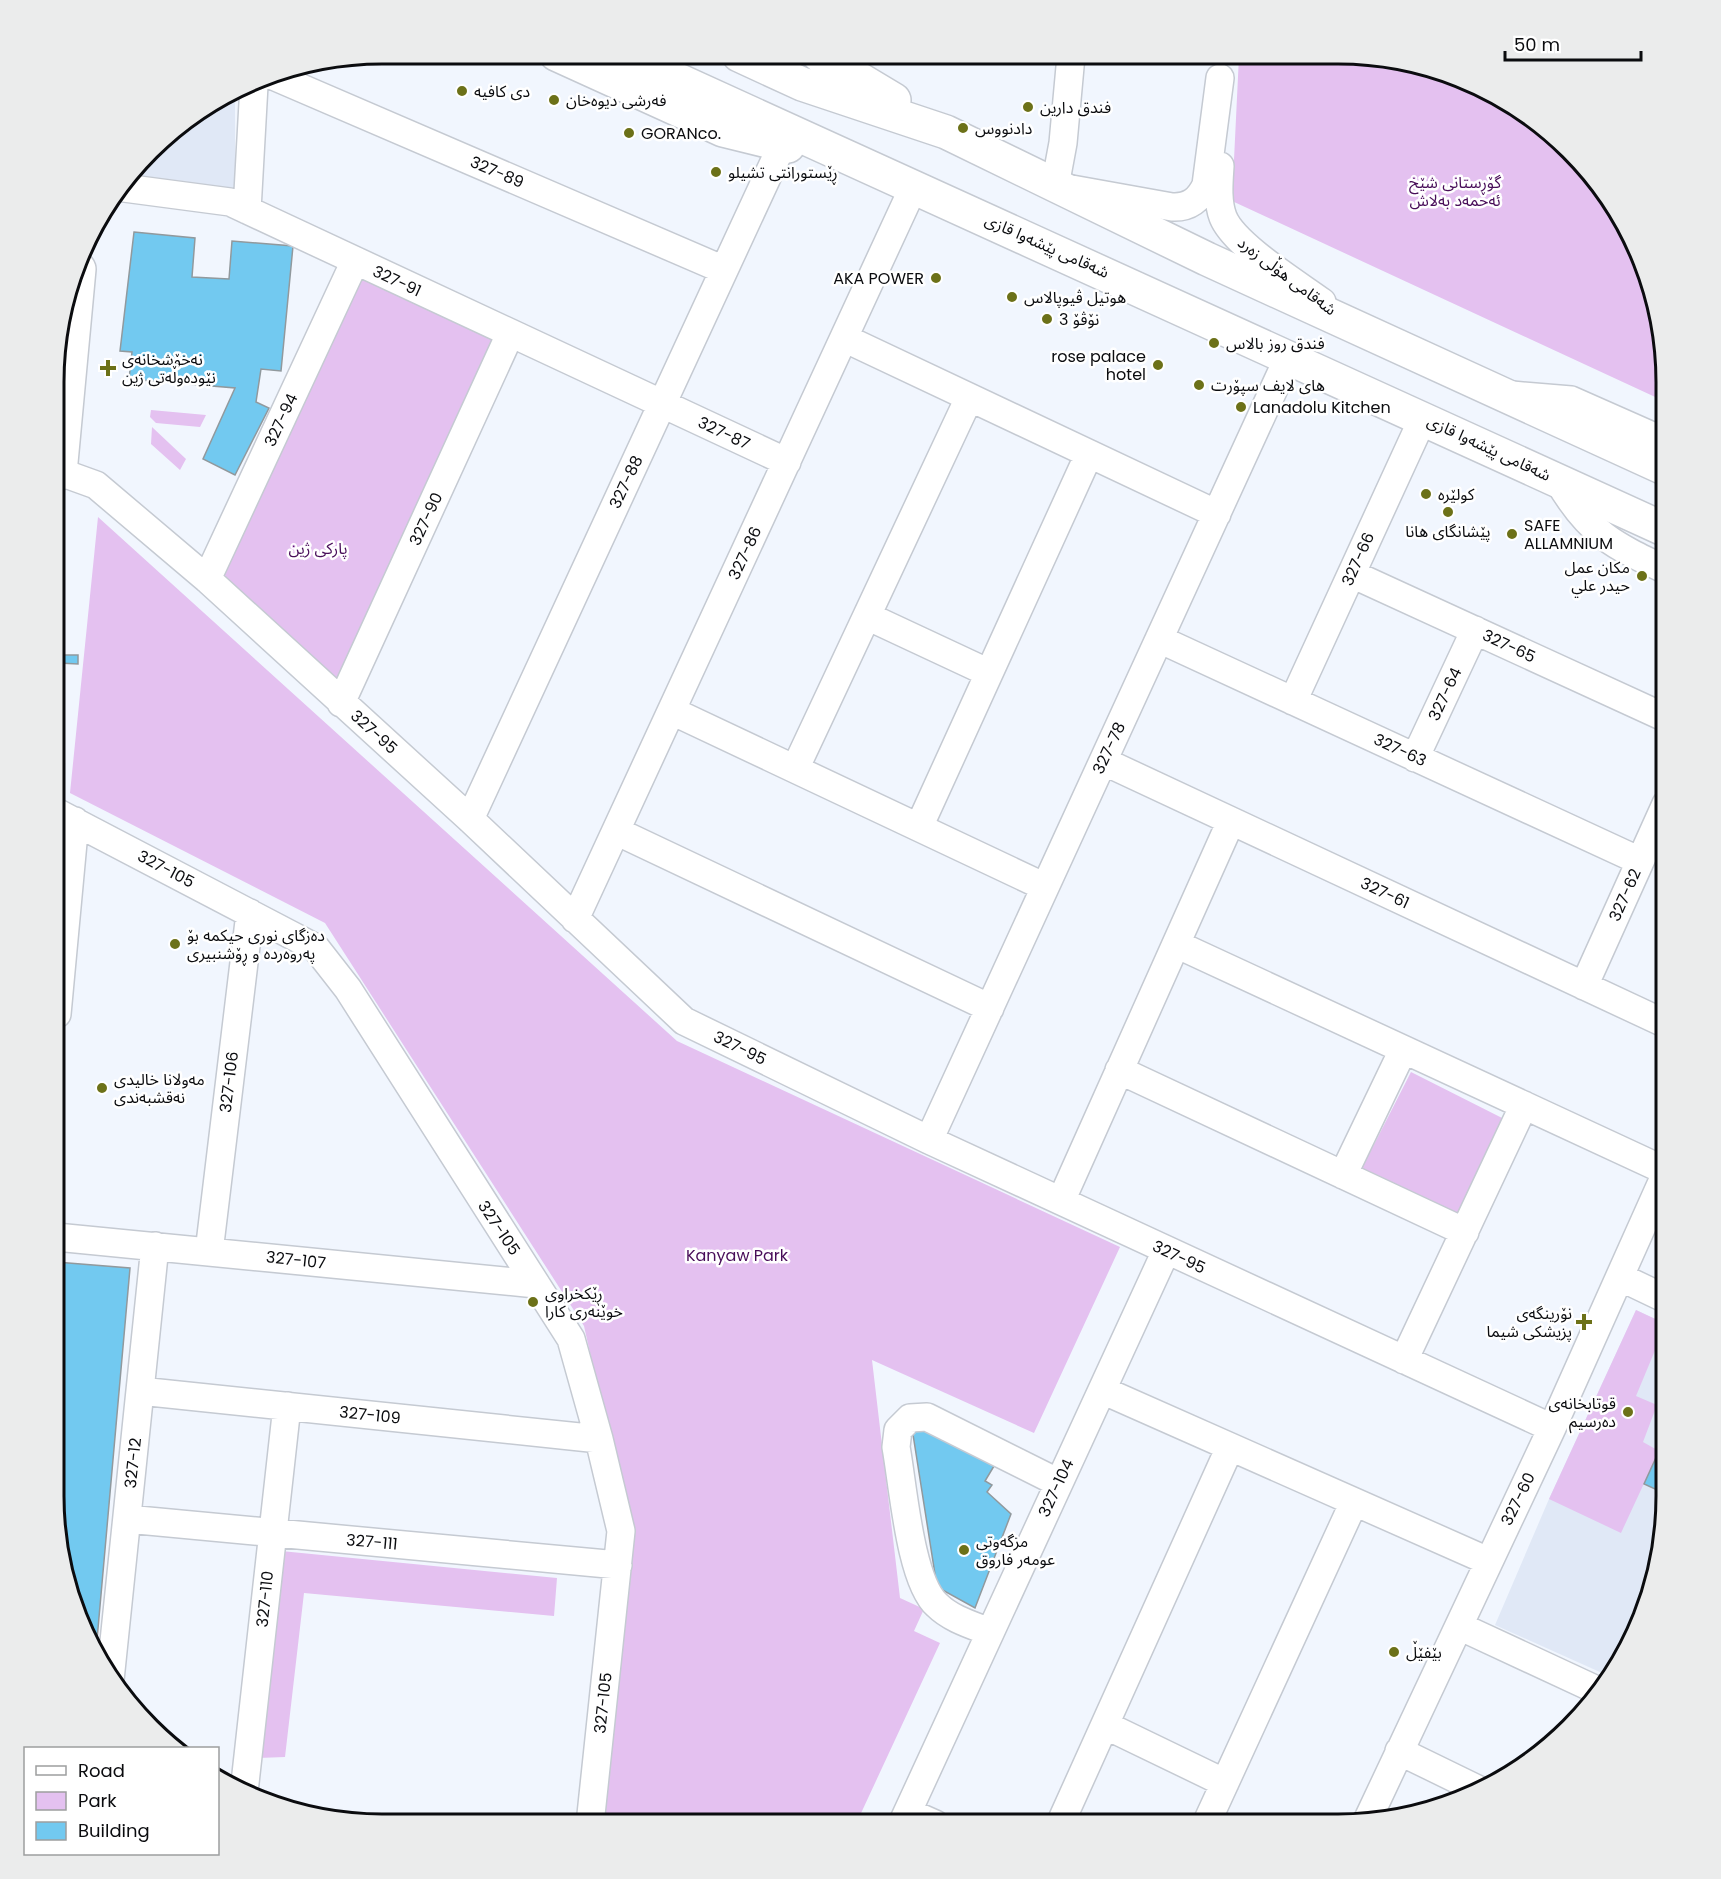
<svg xmlns="http://www.w3.org/2000/svg" width="1721" height="1879" font-family="Poppins,'Noto Sans Arabic',sans-serif">
<style>
.built{fill:#e0e8f6}
.green{fill:#e4c1f0}
.building{fill:#72c9f0;stroke:#91999d;stroke-width:1.5}
.lines{fill:none;stroke-linecap:round;stroke-linejoin:round}
.minor-casing{stroke:#c5cad2;stroke-width:30}
.highway-casing{stroke:#c5cad2;stroke-width:36}
.minor{stroke:#fff;stroke-width:27}
.highway{stroke:#fff;stroke-width:33}
.poi-dot{fill:#6c7118;stroke:#fff;stroke-width:2}
.labels{text-anchor:middle;dominant-baseline:central;stroke-width:5;stroke-linejoin:round;paint-order:stroke}
.poi-label{font-size:16px;fill:#0b0c0f;stroke:#fff;text-anchor:start}
.street-label{font-size:16px;fill:#0b0c0f;stroke:#fff}
.park-label{font-size:16px;fill:#480d59;stroke:#fff}
.rim{fill:none;stroke:#0b0c0f;stroke-width:3}
</style>
<rect width="100%" height="100%" fill="#f1f6fe"/>
<!-- built -->
<path class="built" d="M235,96V197L139,180L135,174L166,135Z
M1636,1310L1666,1324V1517L1656,1582L1623,1660L1611,1677L1495,1625L1549,1499Z"/>
<!-- green -->
<path class="green" d="M1239,56L1381,57L1503,98L1570,150L1612,200L1650,278L1666,362V402L1232,201Z
M357,268L503,336L341,691L216,575Z
M151,410L206,415L200,427L156,423L150,417Z
M152,427L186,459L180,470L151,444Z
M98,517L677,1041L1120,1247L1034,1433L872,1360L900,1598L924,1609L914,1631L940,1643L856,1824H603L629,1528L584,1326L325,923L70,793Z
M1411,1072L1514,1124L1464,1222L1361,1170Z
M1636,1310L1666,1324L1636,1396L1657,1405L1643,1442L1659,1451L1621,1533L1549,1499Z
M281,1551L557,1578L554,1616L304,1593L285,1757L258,1758Z"/>
<!-- building -->
<path class="building" d="M134,232L195,238L192,277L229,279L232,241L293,246L281,371L261,369L256,402L269,408L235,475L203,459L235,388L129,379L132,352L120,351Z
M59,655H78V664L59,663Z
M59,655H78V664L59,663Z
M56,1262L130,1268L96,1651L71,1601L55,1517Z
M912,1428L971,1442L994,1466L985,1481L992,1485L987,1492L1011,1514L975,1608L937,1587Z
M1659,1451L1666,1454V1494L1644,1484Z"/>
<g class="lines">
<defs>
<path id="minor" d="M1071,56L1063,143L1055,186L1172,207C1189,208 1199,200 1206,185L1220,78
M271,75L724,270
M1220,166C1219,182 1217,201 1223,217C1234,245 1296,283 1322,302
M124,188L230,202L787,462
M247,210L254,85
M844,338L1217,514
M1512,395L1571,400L1666,442
M60,472L96,485L207,579L470,819L684,1021L929,1140L1552,1428
M1558,480C1588,533 1613,545 1666,570
M1352,574L1666,718
M207,579L355,261
M867,616L989,673
M1159,639L1640,861
M1293,701L1423,418
M341,703L510,334
M672,711L1045,887
M1415,758L1475,630
M1103,761L1666,1024
M795,769L969,398
M58,813L316,948L348,989L571,1339L599,1439L621,1531L590,1824
M470,819L782,145
M919,827L1089,454
M616,831L990,1008
M575,919L914,186
M1176,944L1666,1171
M1584,986L1666,804
M57,1014L75,821
M1119,1070L1465,1232
M929,1140L1289,356
M1343,1175L1403,1050
M1061,1201L1231,821
M56,1237L536,1284
M209,1252L250,913
M1620,1277L1666,1299
M1404,1360L1524,1105
M1102,1390L1488,1561
M140,1391L599,1439
M127,1519L618,1565
M1459,1626L1601,1692
M990,1632C972,1625 951,1619 937,1605C910,1581 903,1485 896,1447L898,1430L910,1418L927,1417L1059,1483
M110,1680L155,1246
M1105,1725L1225,1783
M1399,1751L1479,1790
M244,1792L287,1406
M908,1812L935,1824
M1366,1823L1552,1428L1666,1173
M902,1824L1166,1251
M1060,1824L1230,1447
M1206,1824L1354,1502"/>
<path id="highway" d="M556,54L723,130L788,146
M623,55L1666,530
M739,55L802,84L946,132L1207,259L1666,469
M819,55L894,100
M60,473L79,269"/>
</defs>
<!-- minor casing -->
<use href="#minor" class="minor-casing"/>
<!-- highway casing -->
<use href="#highway" class="highway-casing"/>
<!-- minor -->
<use href="#minor" class="minor"/>
<!-- highway -->
<use href="#highway" class="highway"/>
</g>
<!-- markers -->
<g class="poi-dot">
<circle cx="462" cy="91" r="6"/>
<circle cx="554" cy="100" r="6"/>
<circle cx="1028" cy="107" r="6"/>
<circle cx="963" cy="128" r="6"/>
<circle cx="629" cy="133" r="6"/>
<circle cx="716" cy="172" r="6"/>
<circle cx="936" cy="278" r="6"/>
<circle cx="1012" cy="297" r="6"/>
<circle cx="1047" cy="319" r="6"/>
<circle cx="1214" cy="343" r="6"/>
<circle cx="1158" cy="365" r="6"/>
<path d="M105 359h6v6h6v6h-6v6h-6v-6h-6v-6h6z"/>
<circle cx="1199" cy="385" r="6"/>
<circle cx="1241" cy="407" r="6"/>
<circle cx="1426" cy="494" r="6"/>
<circle cx="1448" cy="512" r="6"/>
<circle cx="1512" cy="534" r="6"/>
<circle cx="1642" cy="576" r="6"/>
<circle cx="175" cy="944" r="6"/>
<circle cx="102" cy="1088" r="6"/>
<circle cx="533" cy="1302" r="6"/>
<path d="M1581 1313h6v6h6v6h-6v6h-6v-6h-6v-6h6z"/>
<circle cx="1628" cy="1412" r="6"/>
<circle cx="964" cy="1550" r="6"/>
<circle cx="1394" cy="1652" r="6"/>
</g>
<g class="labels">
<!-- poi labels -->
<g class="poi-label">
<text x="474" y="91">دى كافيه</text>
<text x="566" y="100">فەرشی دیوەخان</text>
<text x="1040" y="107">فندق دارين</text>
<text x="975" y="128">دادنووس</text>
<text x="641" y="133">GORANco.</text>
<text x="728" y="172">ڕێستورانتی تشیلو</text>
<text x="924" y="278" text-anchor="end">AKA POWER</text>
<text x="1024" y="297">هوتیل ڤیوپالاس</text>
<text x="1059" y="319">نۆڤۆ 3</text>
<text x="1226" y="343">فندق روز بالاس</text>
<text x="1146" y="356" text-anchor="end">rose palace<tspan x="1146" dy="18">hotel</tspan></text>
<text x="122" y="359">نەخۆشخانەی<tspan x="122" dy="18">نێودەوڵەتی ژین</tspan></text>
<text x="1211" y="385">های لایف سپۆرت</text>
<text x="1253" y="407">Lanadolu Kitchen</text>
<text x="1438" y="494">کولێرە</text>
<text x="1524" y="525">SAFE<tspan x="1524" dy="18">ALLAMNIUM</tspan></text>
<text x="1448" y="531" text-anchor="middle">پێشانگای هانا</text>
<text x="1630" y="567" text-anchor="end">مكان عمل<tspan x="1630" dy="18">حيدر علي</tspan></text>
<text x="187" y="935">دەزگای نوری حیکمە بۆ<tspan x="187" dy="18">پەروەردە و ڕۆشنبیری</tspan></text>
<text x="114" y="1079">مەولانا خالیدی<tspan x="114" dy="18">نەقشبەندی</tspan></text>
<text x="545" y="1293">ڕێكخراوی<tspan x="545" dy="18">خوێنەری كارا</tspan></text>
<text x="1572" y="1313" text-anchor="end">نۆرینگەی<tspan x="1572" dy="18">پزیشکی شیما</tspan></text>
<text x="1616" y="1403" text-anchor="end">قوتابخانەی<tspan x="1616" dy="18">دەرسیم</tspan></text>
<text x="976" y="1541">مزگەوتی<tspan x="976" dy="18">عومەر فاروق</tspan></text>
<text x="1406" y="1652">بێفێڵ</text>
</g>
<!-- street labels -->
<g class="street-label">
<text transform="translate(497 172) rotate(23)">327-89</text>
<text transform="translate(1047 246) rotate(24)">شەقامی پێشەوا قازی</text>
<text transform="translate(1287 276) rotate(37)">شەقامی هۆڵی زەرد</text>
<text transform="translate(397 281) rotate(25)">327-91</text>
<text transform="translate(281 420) rotate(-65)">327-94</text>
<text transform="translate(724 433) rotate(25)">327-87</text>
<text transform="translate(1489 448) rotate(25)">شەقامی پێشەوا قازی</text>
<text transform="translate(626 482) rotate(-65)">327-88</text>
<text transform="translate(426 519) rotate(-65)">327-90</text>
<text transform="translate(745 553) rotate(-65)">327-86</text>
<text transform="translate(1358 559) rotate(-66)">327-66</text>
<text transform="translate(1509 646) rotate(25)">327-65</text>
<text transform="translate(1445 694) rotate(-65)">327-64</text>
<text transform="translate(374 732) rotate(42)">327-95</text>
<text transform="translate(1109 748) rotate(-65)">327-78</text>
<text transform="translate(1400 750) rotate(25)">327-63</text>
<text transform="translate(166 869) rotate(28)">327-105</text>
<text transform="translate(1385 893) rotate(25)">327-61</text>
<text transform="translate(1625 895) rotate(-66)">327-62</text>
<text transform="translate(740 1048) rotate(26)">327-95</text>
<text transform="translate(229 1082) rotate(-83)">327-106</text>
<text transform="translate(499 1228) rotate(56)">327-105</text>
<text transform="translate(1179 1257) rotate(25)">327-95</text>
<text transform="translate(296 1260) rotate(6)">327-107</text>
<text transform="translate(370 1415) rotate(6)">327-109</text>
<text transform="translate(133 1463) rotate(-84)">327-12</text>
<text transform="translate(1056 1488) rotate(-65)">327-104</text>
<text transform="translate(1518 1499) rotate(-64)">327-60</text>
<text transform="translate(372 1542) rotate(5)">327-111</text>
<text transform="translate(265 1599) rotate(-84)">327-110</text>
<text transform="translate(603 1703) rotate(-84)">327-105</text>
</g>
<!-- park labels -->
<g class="park-label">
<text x="1455" y="182">گۆڕستانی شێخ<tspan x="1455" dy="18">ئەحمەد بەلاش</tspan></text>
<text x="318" y="548">پارکی ژین</text>
<text x="737" y="1255">Kanyaw Park</text>
</g>
</g>
<!-- crop -->
<path d="M0 0H1721V1879H0ZM382 64H1338A318 318 0 0 1 1656 382V1496A318 318 0 0 1 1338 1814H382A318 318 0 0 1 64 1496V382A318 318 0 0 1 382 64Z" fill="#ebecec" fill-rule="evenodd"/>
<path class="rim" d="M382 64H1338A318 318 0 0 1 1656 382V1496A318 318 0 0 1 1338 1814H382A318 318 0 0 1 64 1496V382A318 318 0 0 1 382 64Z"/>
<!-- legend -->
<rect x="24" y="1747" width="195" height="108" fill="#ffffff" stroke="#9d9e9f" stroke-width="1.5"/>
<rect x="36" y="1766" width="30" height="9" fill="#ffffff" stroke="#9d9e9f" stroke-width="1.5"/>
<text x="78" y="1777" font-size="18" fill="#0b0c0f">Road</text>
<rect x="36" y="1792" width="30" height="18" fill="#e4c1f0" stroke="#9d9e9f" stroke-width="1.5"/>
<text x="78" y="1807" font-size="18" fill="#0b0c0f">Park</text>
<rect x="36" y="1822" width="30" height="18" fill="#72c9f0" stroke="#9d9e9f" stroke-width="1.5"/>
<text x="78" y="1837" font-size="18" fill="#0b0c0f">Building</text>
<!-- scale -->
<path d="M1505 51v9h136v-9" fill="none" stroke="#0b0c0f" stroke-width="3"/>
<text x="1514" y="51" font-size="18" fill="#0b0c0f" stroke="#ffffff" stroke-width="4.5" paint-order="stroke">50 m</text>
</svg>
